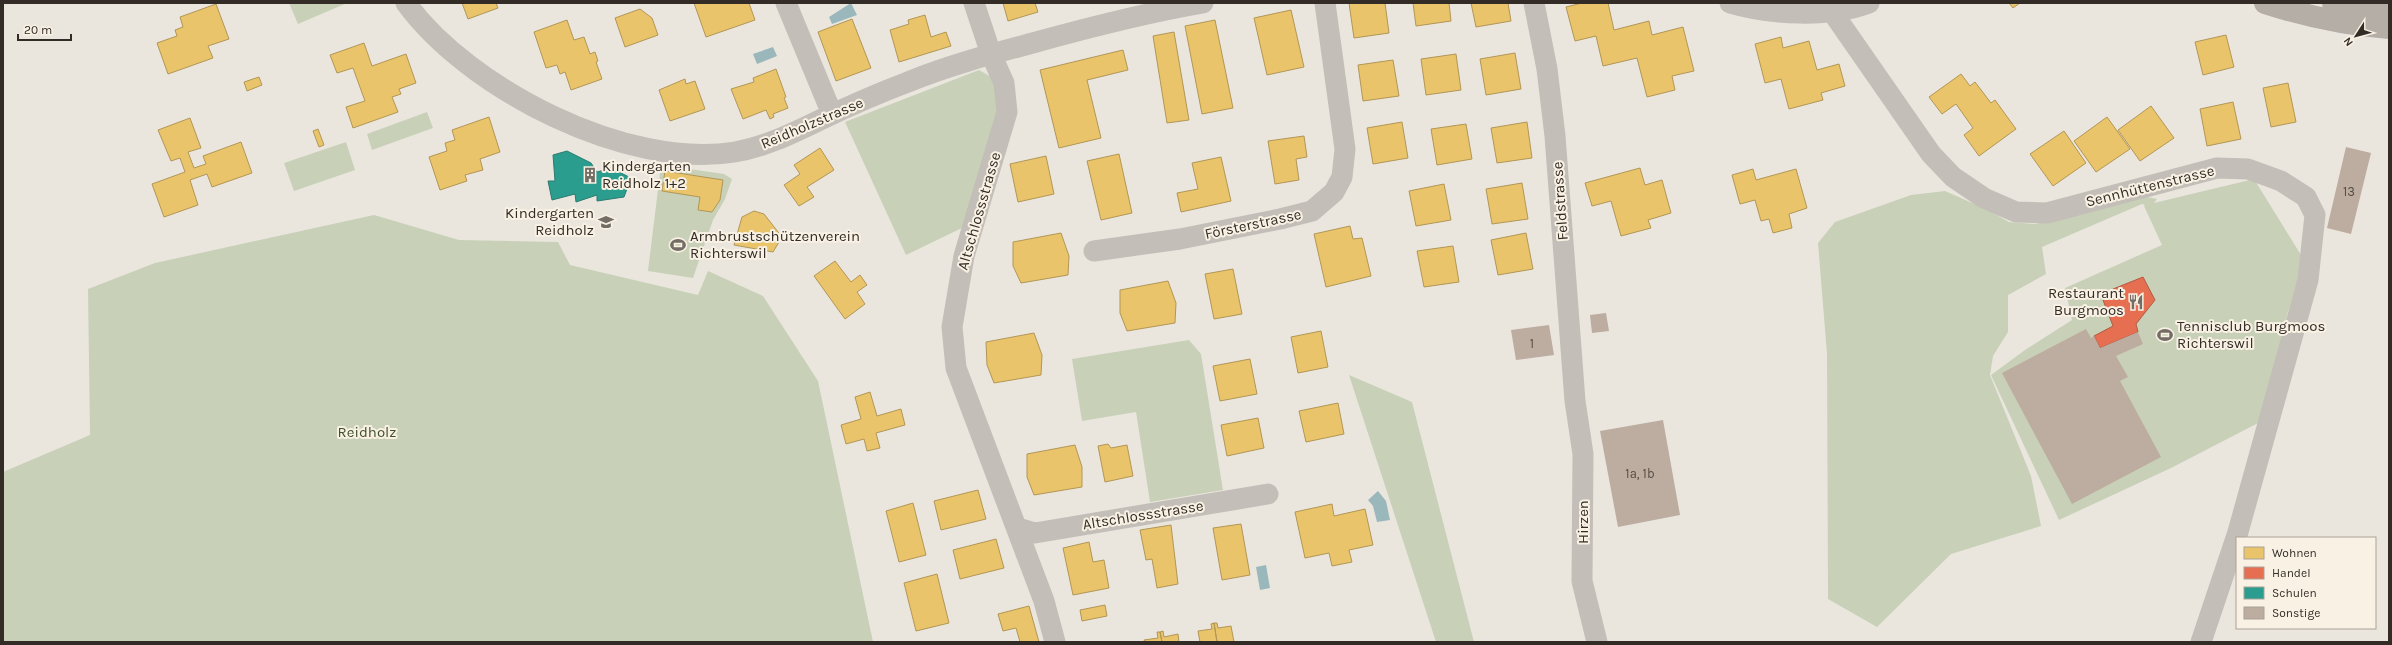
<svg xmlns="http://www.w3.org/2000/svg" width="2392" height="645" font-family="Karla,sans-serif">
<style>
.green{fill:#c8d0b8}
.water{fill:#9ab8bb}
.homes{fill:#e9c46a;stroke:#b29656}
.shops{fill:#e76f51;stroke:#b15b44}
.schools{fill:#2a9d8f;stroke:#2d7b70}
.building{fill:#bdaca0}
.lines{fill:none;stroke-linecap:round;stroke-linejoin:round}
.minor{stroke:#c3beb7;stroke-width:21}
.secondary{stroke:#b4aea7;stroke-width:22}
.labels{text-anchor:middle;dominant-baseline:central;stroke-width:4;stroke-linejoin:round;paint-order:stroke}
.number-label{font-size:13px;fill:#564c44}
.street-label{font-size:15px;fill:#332c26;stroke:#f8f1e4}
.poi-label{font-size:15px;fill:#332c26;stroke:#f8f1e4;text-anchor:start}
.park-label{font-size:15px;fill:#3e502b;stroke:#f8f1e4}
</style>
<rect width="100%" height="100%" fill="#eae6de"/>
<!-- green -->
<path class="green" d="M289,3H347L298,24Z
M979,70L993,78L999,117L962,228L906,255L845,122Z
M427,112L433,128L372,150L367,134Z
M346,142L355,170L294,191L284,163Z
M661,165L724,174L732,179L725,199L713,220L693,278L648,271Z
M2254,179L2304,260L2287,315L2262,421L2171,468L2059,520L1991,375L2025,350L2072,320L2065,288L2162,245L2144,206L2145,205L2142,204L2042,247L2046,274L2008,295V332L1993,356L1990,375L2031,476L2041,526L1951,554L1877,627L1828,599L1827,354L1818,243L1835,222L1911,195L1945,191L1988,210L2009,222L2035,224L2147,197L2157,199L2154,203Z
M374,215L459,240L558,242L570,265L698,295L708,271L763,296L818,381L873,642H3V472L90,435L88,289L155,263Z
M1189,340L1201,354L1223,490L1150,502L1136,412L1082,421L1072,359Z
M1349,375L1412,402L1474,642H1436Z"/>
<!-- water -->
<path class="water" d="M851,3L857,15L832,24L829,17Z
M773,47L777,56L757,64L753,54Z
M1378,491L1386,501L1390,520L1377,522L1373,506L1368,500Z
M1266,565L1270,588L1260,590L1256,567Z"/>
<!-- homes -->
<path class="homes" d="M462,3H496L498,8L468,19Z
M694,3H749L755,20L706,37Z
M1003,3H1035L1038,12L1008,21Z
M1349,3H1385L1389,33L1354,38Z
M1413,3H1449L1451,21L1416,26Z
M1471,3H1508L1511,21L1476,27Z
M1582,3H1608L1614,30L1649,21L1652,35L1683,27L1694,71L1672,76L1675,90L1647,97L1637,58L1603,66L1596,36L1575,41L1566,7Z
M2009,3H2020L2013,8Z
M216,4L229,39L208,46L213,58L168,74L157,43L177,36L175,30L183,27L180,17Z
M640,9L652,18L658,35L625,47L615,18Z
M1291,10L1304,67L1267,75L1254,18Z
M925,15L931,37L946,32L951,46L899,62L890,30L909,24L908,20Z
M852,19L871,68L836,81L818,32Z
M567,20L574,40L584,37L590,54L595,52L598,61L596,62L602,79L571,90L565,72L560,74L557,65L546,68L534,32Z
M1215,20L1233,108L1202,114L1185,26Z
M1174,32L1189,120L1167,123L1153,36Z
M2226,35L2234,67L2203,75L2195,42Z
M1781,37L1783,48L1809,41L1817,70L1839,64L1845,86L1821,93L1823,100L1789,109L1781,79L1765,83L1755,44Z
M364,43L372,66L406,54L416,83L399,89L401,94L392,97L398,112L353,128L346,107L365,101L353,68L337,73L330,55Z
M1123,50L1128,70L1087,80L1101,138L1059,148L1040,70Z
M1515,53L1521,89L1486,95L1480,59Z
M1456,54L1461,90L1426,95L1421,59Z
M1393,60L1399,96L1363,101L1358,65Z
M776,69L786,97L784,98L788,108L773,114L774,117L770,119L766,110L743,119L731,89L754,82L753,78Z
M1961,74L1970,86L1975,82L1991,103L1995,100L2016,129L1979,156L1964,135L1973,128L1956,104L1942,114L1929,97Z
M259,77L262,85L247,91L244,82Z
M685,79L686,84L695,81L705,109L670,121L659,90Z
M2288,83L2296,122L2271,127L2263,88Z
M2233,102L2241,139L2207,146L2200,109Z
M2151,106L2174,138L2140,161L2118,130Z
M489,117L500,152L480,159L483,170L465,175L467,181L440,190L429,157L447,151L445,143L455,140L452,130Z
M2107,117L2130,149L2096,172L2074,141Z
M190,118L201,148L188,152L194,168L206,164L203,156L241,142L252,173L212,187L207,174L190,180L198,205L164,217L152,184L185,172L180,158L171,161L158,130Z
M1402,122L1408,158L1373,164L1367,128Z
M1527,122L1532,158L1497,163L1491,128Z
M1466,124L1472,159L1437,165L1431,129Z
M318,129L324,145L319,147L313,131Z
M2064,131L2086,163L2053,186L2030,154Z
M1304,136L1307,157L1296,159L1299,180L1275,184L1268,141Z
M820,148L834,170L807,187L814,197L799,206L784,185L800,174L794,165Z
M1119,154L1132,213L1101,220L1087,161Z
M1046,156L1054,194L1018,202L1010,164Z
M1221,157L1231,201L1181,212L1177,193L1198,189L1192,163Z
M1640,168L1645,185L1662,180L1671,213L1648,220L1651,228L1621,236L1611,201L1592,206L1585,183Z
M1753,169L1756,180L1796,169L1807,208L1789,214L1792,228L1773,233L1769,219L1761,221L1755,200L1740,204L1732,175Z
M665,171L723,180L720,200L712,212L698,210L700,197L662,191Z
M1522,183L1528,219L1492,224L1486,189Z
M1444,184L1451,220L1416,226L1409,191Z
M754,211L764,214L782,237L773,252L734,245L742,217Z
M1350,226L1353,239L1362,238L1371,276L1326,287L1314,234Z
M1061,233L1069,256L1068,275L1021,283L1013,266V242Z
M1526,233L1533,269L1498,275L1491,240Z
M1453,246L1459,282L1424,287L1417,251Z
M835,261L851,282L860,275L867,285L857,292L865,304L845,319L814,276Z
M1233,269L1242,314L1214,319L1205,274Z
M1168,281L1176,303L1175,323L1127,331L1120,313V290Z
M1321,331L1328,367L1298,373L1291,337Z
M1034,333L1042,355L1041,375L994,383L987,365L986,342Z
M1250,359L1257,394L1220,401L1213,366Z
M870,392L877,416L901,409L905,425L876,433L880,448L867,451L864,439L846,444L841,425L861,419L855,397Z
M1338,403L1344,434L1306,442L1299,411Z
M1258,418L1264,448L1227,456L1221,425Z
M1108,444L1111,448L1127,445L1133,476L1105,482L1098,446Z
M1075,445L1082,467V487L1034,495L1027,477V454Z
M978,490L986,519L941,530L934,501Z
M913,503L926,555L899,562L886,511Z
M1332,504L1334,516L1365,509L1373,545L1349,550L1352,562L1332,566L1329,553L1305,558L1295,512Z
M1241,524L1250,575L1222,580L1213,528Z
M1171,525L1178,584L1157,588L1152,559L1146,560L1140,530Z
M996,539L1004,568L960,579L953,550Z
M1089,542L1093,562L1104,560L1109,588L1073,595L1063,548Z
M937,574L949,623L916,631L904,583Z
M1105,605L1107,616L1082,621L1080,610Z
M1029,606L1039,642H1020L1016,628L1003,631L998,614Z
M1214,623H1217L1218,628L1231,626L1234,642H1217Z
M1214,623L1217,642H1200L1198,631L1212,629L1211,624Z
M1163,631L1164,637L1178,634L1179,642H1162L1160,632Z
M1157,632H1160L1162,642H1145L1144,640L1158,638Z"/>
<!-- shops -->
<path class="shops" d="M2143,277L2155,300L2136,324L2138,332L2100,348L2094,336L2113,326L2103,300L2115,295L2113,289Z"/>
<!-- schools -->
<path class="schools" d="M567,151L591,163L597,172L611,168L631,178L624,197L597,201V195L576,202L575,194L552,200L548,181H555L553,155Z"/>
<!-- building -->
<path class="building" d="M2346,147L2371,153L2351,234L2327,228Z
M1606,313L1609,331L1592,333L1590,315Z
M1549,325L1554,355L1516,360L1511,330Z
M2086,329L2091,338L2094,336L2100,348L2138,332L2143,344L2116,356L2128,377L2120,381L2161,457L2072,504L2002,373Z
M1663,420L1680,515L1618,527L1600,431Z"/>
<g class="lines">
<!-- minor -->
<path class="minor" d="M406,3C469,89 627,170 735,152C765,147 793,133 820,120C849,106 879,93 908,82C947,66 988,55 1029,44C1087,28 1144,13 1203,3
M786,3L832,114
M974,3L991,54L1004,83L1007,112L964,256L952,327L956,368L1044,601L1055,642
M1534,3L1547,69L1555,136L1575,401L1583,454L1582,581L1597,642
M1730,3C1770,15 1830,18 1869,3
M1833,13L1931,154L1953,177L1984,198L2016,212L2047,213L2217,168L2248,169L2281,181L2306,197L2315,215L2308,280L2238,532L2201,642
M1094,251L1180,239L1280,219L1312,211L1334,192L1342,177L1345,149L1325,3
M1018,528L1035,533L1268,494"/>
<!-- secondary -->
<path class="secondary" d="M2265,3C2305,16 2347,25 2389,28
M2333,3L2389,11"/>
</g>
<!-- icons -->
<defs>
<symbol id="building-bare" viewBox="-9 -9 18 18"><path d="M-4-6H4V6H1V3H-1V6H-4ZM-2.5-4.3h1.7v1.8h-1.7ZM.8-4.3h1.7v1.8H.8ZM-2.5-1h1.7V.8h-1.7ZM.8-1h1.7V.8H.8Z" fill="#736d66" stroke="#f8f1e4" stroke-width="2.5" paint-order="stroke"/></symbol>
<symbol id="school-bare" viewBox="-9 -9 18 18"><path d="M0-5L7-2L0 1L-7-2ZM-4 1L0 2.5L4 1V4Q0 6-4 4Z" fill="#736d66" stroke="#f8f1e4" stroke-width="2.5" paint-order="stroke"/></symbol>
<symbol id="stadium-bare" viewBox="-9 -9 18 18"><path d="M0-5a6.5 5 0 1 0 0 10a6.5 5 0 1 0 0-10ZM-3.5-1.8h7v3.6h-7Z" fill="#736d66" stroke="#f8f1e4" stroke-width="2.5" paint-order="stroke"/></symbol>
<symbol id="restaurant-bare" viewBox="-9 -9 18 18"><path d="M-5-6h1v4h1v-4h1v4h1v-4h1v5L-1.5 .5V6h-2V.5L-5-1ZM5-6V6H3V1.5H1.5Q1.5-4 5-6Z" fill="#736d66" stroke="#f8f1e4" stroke-width="2.5" paint-order="stroke"/></symbol>
</defs>
<g fill-rule="evenodd">
<use href="#building-bare" x="579" y="164" width="22" height="22"/>
<use href="#school-bare" x="595" y="211" width="22" height="22"/>
<use href="#stadium-bare" x="667" y="234" width="22" height="22"/>
<use href="#restaurant-bare" x="2125" y="291" width="22" height="22"/>
<use href="#stadium-bare" x="2154" y="324" width="22" height="22"/>
</g>
<g class="labels">
<!-- number labels -->
<g class="number-label">
<text x="2349" y="191">13</text>
<text x="1532" y="343">1</text>
<text x="1640" y="473">1a, 1b</text>
</g>
<!-- street labels -->
<g class="street-label">
<text transform="translate(812 123) rotate(-23)">Reidholzstrasse</text>
<text transform="translate(2150 186) rotate(-14)">Sennhüttenstrasse</text>
<text transform="translate(1560 201) rotate(-94)">Feldstrasse</text>
<text transform="translate(979 211) rotate(-74)">Altschlossstrasse</text>
<text transform="translate(1253 224) rotate(-12)">Försterstrasse</text>
<text transform="translate(1143 515) rotate(-9)">Altschlossstrasse</text>
<text transform="translate(1583 522) rotate(-90)">Hirzen</text>
</g>
<!-- poi labels -->
<g class="poi-label">
<text x="602" y="166">Kindergarten<tspan x="602" dy="17">Reidholz 1+2</tspan></text>
<text x="594" y="213" text-anchor="end">Kindergarten<tspan x="594" dy="17">Reidholz</tspan></text>
<text x="690" y="236">Armbrustschützenverein<tspan x="690" dy="17">Richterswil</tspan></text>
<text x="2124" y="293" text-anchor="end">Restaurant<tspan x="2124" dy="17">Burgmoos</tspan></text>
<text x="2177" y="326">Tennisclub Burgmoos<tspan x="2177" dy="17">Richterswil</tspan></text>
</g>
<!-- park labels -->
<g class="park-label">
<text x="367" y="432">Reidholz</text>
</g>
</g>
<!-- border -->
<rect width="2392" height="645" fill="none" stroke="#332c26" stroke-width="8"/>
<!-- legend -->
<rect x="2236" y="537" width="140" height="92" fill="#f8f1e4" stroke="#a9a298"/>
<rect x="2244" y="547" width="20" height="12" fill="#e9c46a" stroke="#a9a298"/>
<text x="2272" y="557" font-size="12" fill="#332c26">Wohnen</text>
<rect x="2244" y="567" width="20" height="12" fill="#e76f51" stroke="#a9a298"/>
<text x="2272" y="577" font-size="12" fill="#332c26">Handel</text>
<rect x="2244" y="587" width="20" height="12" fill="#2a9d8f" stroke="#a9a298"/>
<text x="2272" y="597" font-size="12" fill="#332c26">Schulen</text>
<rect x="2244" y="607" width="20" height="12" fill="#bdaca0" stroke="#a9a298"/>
<text x="2272" y="617" font-size="12" fill="#332c26">Sonstige</text>
<!-- north arrow -->
<g transform="translate(2356 36) rotate(234)" stroke="#f8f1e4" stroke-width="3" paint-order="stroke">
<path d="M0-3L7 15L0 10L-7 15Z" fill="#332c26"/>
<text y="-6" font-size="11" font-weight="bold" text-anchor="middle" fill="#332c26">N</text>
</g>
<!-- scale -->
<path d="M18 34v6h53v-6" fill="none" stroke="#332c26" stroke-width="2"/>
<text x="24" y="34" font-size="12" fill="#332c26" stroke="#f8f1e4" stroke-width="3" paint-order="stroke">20 m</text>
</svg>
